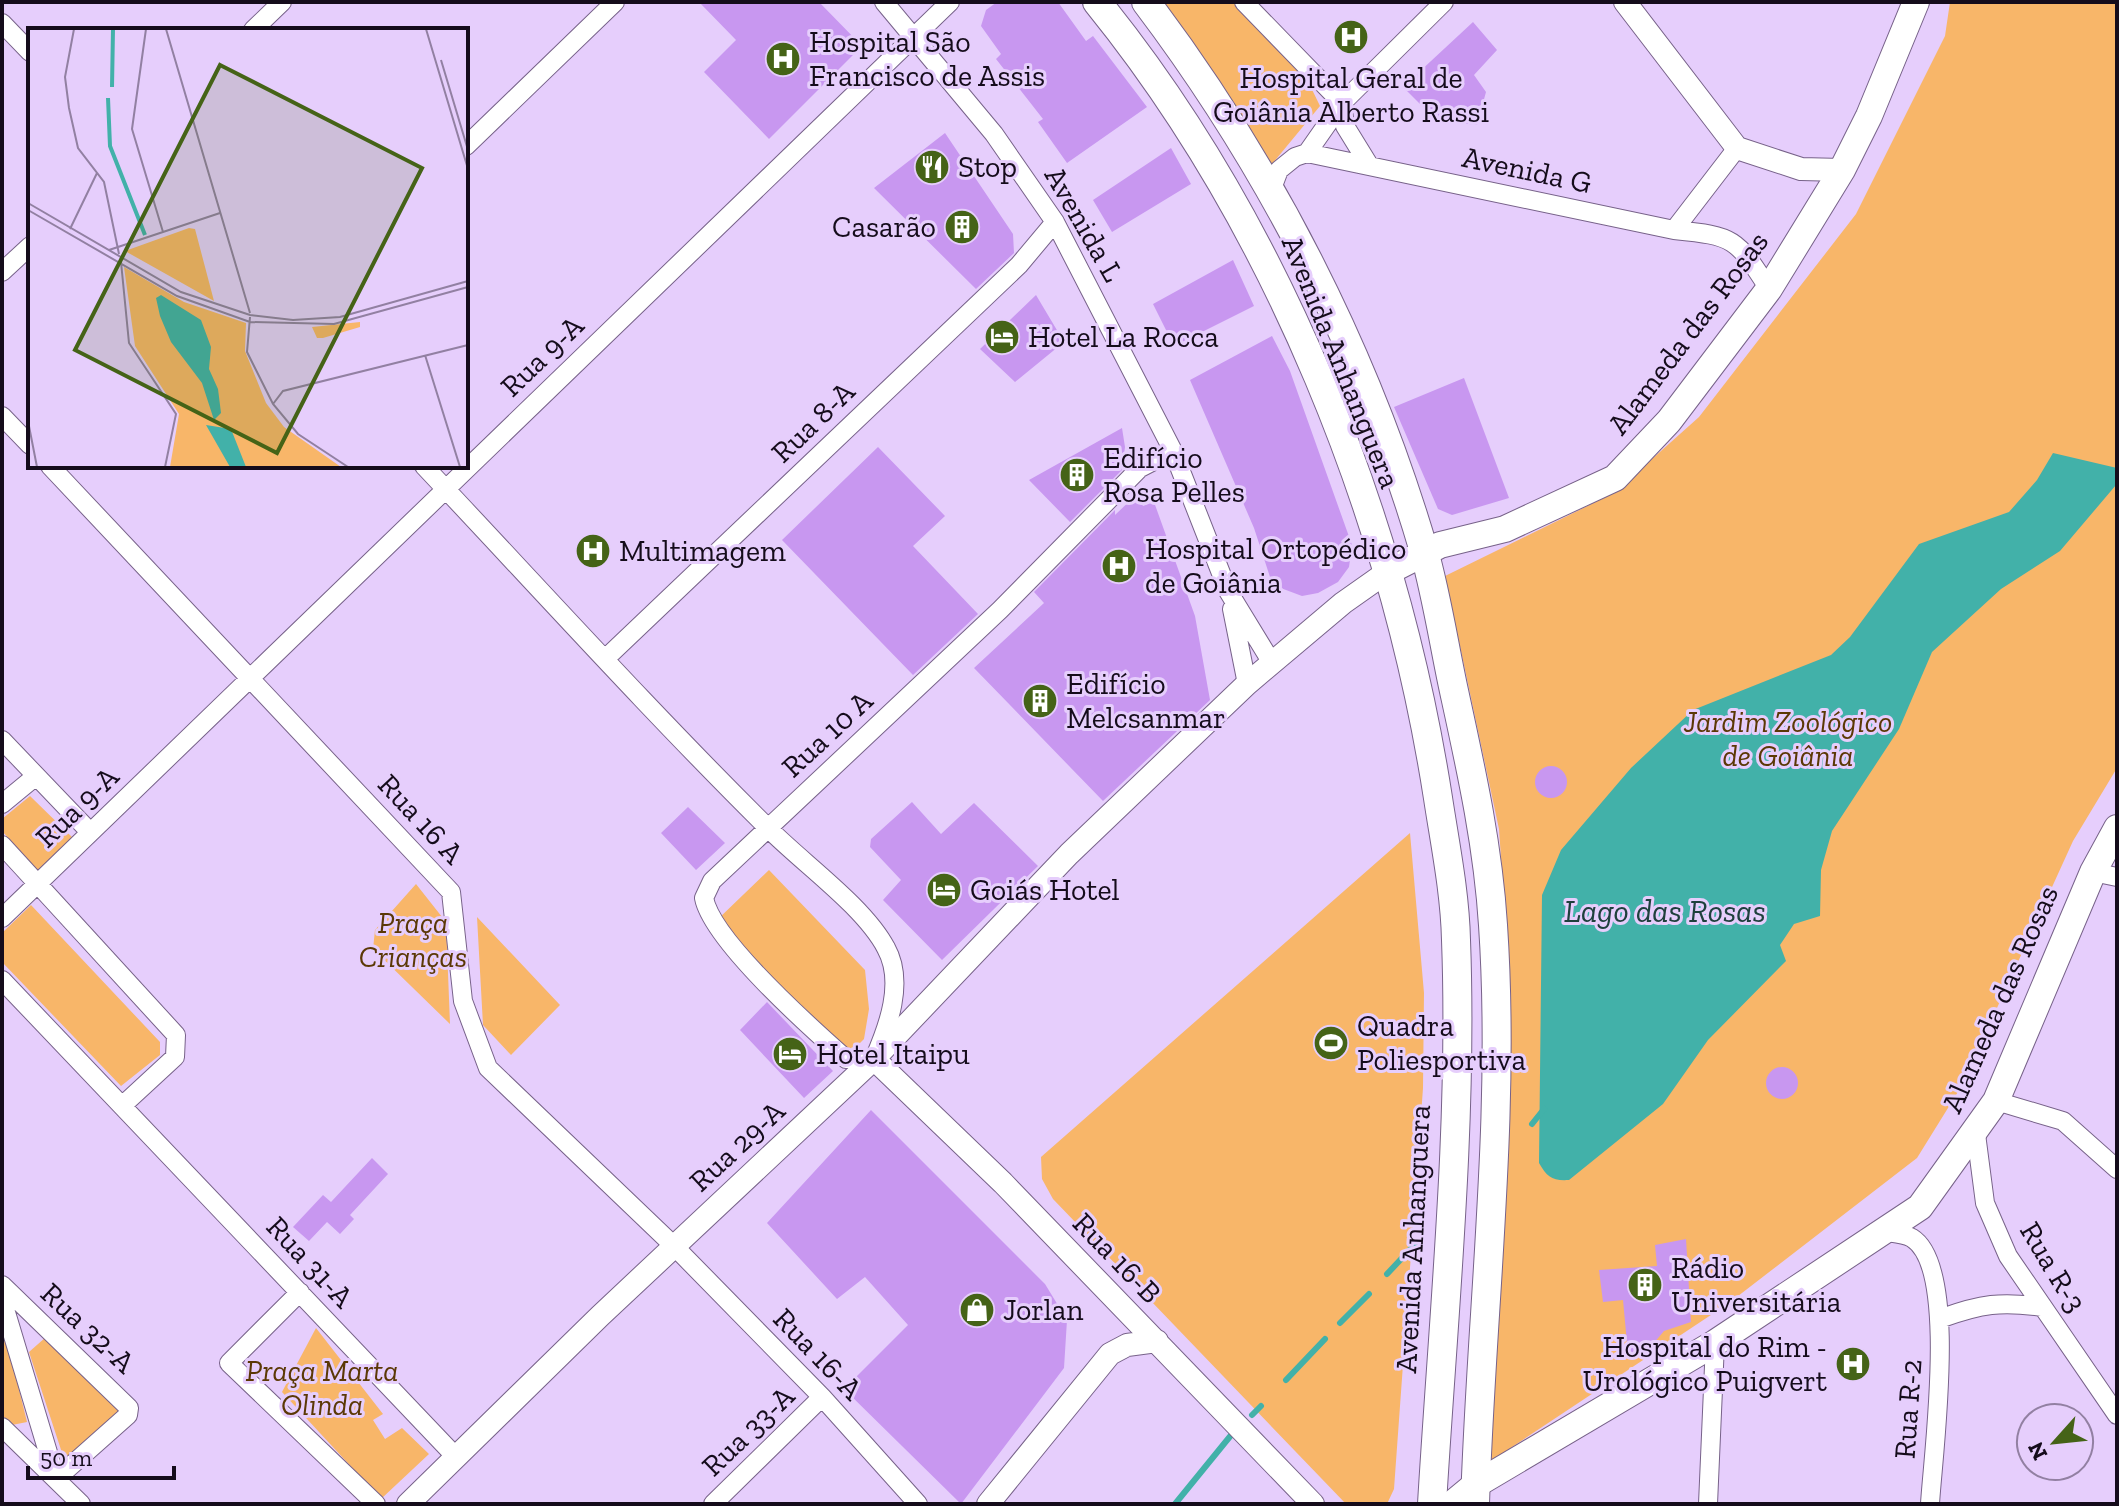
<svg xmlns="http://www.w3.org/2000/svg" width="2119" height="1506" font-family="'Zilla Slab',serif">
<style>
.green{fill:#f8b669}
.water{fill:#42b1a9}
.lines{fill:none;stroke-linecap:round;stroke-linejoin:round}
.stream{stroke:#42b1a9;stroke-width:6}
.building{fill:#c897f0}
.minor-casing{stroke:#776289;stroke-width:20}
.tertiary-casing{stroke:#776289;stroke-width:24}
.secondary-casing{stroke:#776289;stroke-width:28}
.primary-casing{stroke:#776289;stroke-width:30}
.minor{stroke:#fff;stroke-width:18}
.tertiary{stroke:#fff;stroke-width:22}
.secondary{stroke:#fff;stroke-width:26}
.primary{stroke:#fff;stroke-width:28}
.labels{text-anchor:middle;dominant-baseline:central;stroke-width:6;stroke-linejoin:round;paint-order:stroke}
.poi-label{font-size:30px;fill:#150c1b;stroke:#e6cefc;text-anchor:start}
.street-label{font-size:30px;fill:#150c1b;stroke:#e6cefc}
.park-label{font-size:30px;font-style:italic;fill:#5b3805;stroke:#e6cefc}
.water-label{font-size:32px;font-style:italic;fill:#1f403d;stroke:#e6cefc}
.inset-river{fill:none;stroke:#42b1a9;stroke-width:4}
.inset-road{fill:none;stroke:#9280a2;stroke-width:2}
.view{fill:#456317;fill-opacity:0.15;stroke:#456317;stroke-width:4}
.inset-edge{fill:none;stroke:#150c1b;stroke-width:4}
</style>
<rect width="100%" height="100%" fill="#e6cefc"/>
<!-- green -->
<path class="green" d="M1148,2H1238L1303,71L1320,106L1267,170Z
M1950,2H2117V768L2073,841L1961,1087L1917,1158L1729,1303L1482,1467L1504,1207L1511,1004L1499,829L1445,576L1614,493L1699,417L1856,214L1945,36Z
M30,796L74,839L40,873L2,831V819Z
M1410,833L1424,993L1423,1088L1394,1489L1387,1504H1346L1053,1199L1042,1179L1041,1157Z
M769,870L865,970L869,1009L864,1039L846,1057L717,920Z
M416,884L446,922L450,1024L373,949L375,930Z
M31,905L160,1042V1055L121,1086L2,962V933Z
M477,917L560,1005L511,1055L483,1025Z
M2,1320L27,1422L12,1425L2,1415Z
M316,1328L383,1414L373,1420L385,1439L402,1428L429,1454L381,1499L282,1392Z
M46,1337L119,1410L65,1462L29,1352Z"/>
<!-- water -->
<path class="water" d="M2053,453L2117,468L2116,485L2060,551L2001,589L1932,652L1899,729L1832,831L1821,870L1820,916L1794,924L1780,945L1786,961L1708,1040L1663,1104L1569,1180C1552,1181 1547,1177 1539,1163L1542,895L1561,850L1631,768L1693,710L1831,655L1850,637L1919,544L2009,512L2037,480Z"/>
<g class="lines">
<!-- stream -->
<path class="stream" d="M1532,1124L1544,1109
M1387,1274L1418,1241
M1340,1323L1369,1294
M1286,1380L1325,1339
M1252,1415L1261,1406
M1175,1504L1232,1434"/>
</g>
<!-- building -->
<path class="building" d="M699,2H819L862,46L769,139L704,72L736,40Z
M997,2H1058L1086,41L1093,36L1147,107L1067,163L1038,122L1043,119L996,59L1001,54L981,26L986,10Z
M1473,22L1497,50L1474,75L1486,92L1477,125L1436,120L1403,87Z
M945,133L1013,234L1014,253L976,289L874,188Z
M1171,148L1191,184L1112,232L1093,200Z
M1233,260L1254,306L1174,346L1153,304Z
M1036,295L1064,342L1015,382L980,349Z
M1272,336L1290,371L1352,545L1349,567L1338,582L1318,593L1302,596L1278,587L1270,577L1254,528L1190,380Z
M1464,378L1509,498L1452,515L1438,509L1394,407Z
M1122,428L1125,447L1122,470L1070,522L1029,480Z
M878,447L945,516L913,546L978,614L913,675L782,540Z
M1136,495L1143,506L1154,502L1195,616L1210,700L1103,801L974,668L1044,603L1034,592L1115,510V515Z
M1535 782a16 16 0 1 1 32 0a16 16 0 1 1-32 0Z
M912,802L941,834L974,803L1038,866L942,960L883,900L901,880L870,847L871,839Z
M688,807L725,843L696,870L661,833Z
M767,1002L833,1071L804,1098L740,1030Z
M1766 1083a16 16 0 1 1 32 0a16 16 0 1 1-32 0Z
M871,1110L1045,1284L1067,1320L1064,1368L961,1504L844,1389L908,1325L865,1277L837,1299L767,1223Z
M372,1158L388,1174L350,1215L354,1219L340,1234L327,1222L309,1241L293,1227L323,1195L331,1202Z
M1686,1239L1691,1322L1664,1331L1648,1350L1628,1354L1623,1300L1603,1302L1599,1270L1657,1266L1655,1245Z"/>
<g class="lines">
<defs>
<path id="minor" d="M884,2L994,134L1055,222L1173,451L1228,591L1272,663
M1244,2L1342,103
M2,23L30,52
M253,30L282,2
M1342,103L1345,126L1369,165
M466,146L615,2
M1307,153L1674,230L1737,148
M1271,191L1279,170L1295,157L1307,153L1342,103L1444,2
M1674,230C1735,236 1736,238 1769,289
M2,272L30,246
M2,416L30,445
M50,466L451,892L463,1001L488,1068L674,1246L822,1397L918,1504
M424,466C538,587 649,710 767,827C801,862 864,906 886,948C905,982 888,1027 874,1059H846C811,1028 712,940 704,898L712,881L1000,610L1140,468L1173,451
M1232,609L1247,684
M605,659L1019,265L1055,222
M2,740L90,832
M2,804L36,776
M2,845L176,1035L175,1057L123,1105
M2093,872L2117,877
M2,918L950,2
M2,980L456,1457
M1996,1101L2063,1121L2117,1169
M1976,1134L1985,1203L2008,1256L2117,1415
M1881,1231C1890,1233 1904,1233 1912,1238C1959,1267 1933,1452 1930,1504
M2,1285L129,1408L128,1415L56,1479
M300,1292L229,1363L376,1504
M2,1299L56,1479
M1942,1318C1981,1304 2001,1301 2042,1307
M2,1427L81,1504
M713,1504L822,1397
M1708,1504L1715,1343"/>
<path id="tertiary" d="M1625,2L1737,148L1801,169L1842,170
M874,1059L1003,1183L1313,1504
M408,1504L600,1316L874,1059L1069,854L1247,684L1343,603L1387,572
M988,1504L1110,1354L1127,1345L1157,1341"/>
<path id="secondary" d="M1387,572L1440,545L1505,529L1615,478L1669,421L1769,289L1842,170L1869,116L1916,2
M1452,1504L1475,1485L1715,1343L1920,1207L1996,1101L2093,872L2117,828"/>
<path id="primary" d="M1097,2C1277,224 1394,516 1438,798C1445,844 1455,893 1456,940C1463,1125 1443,1319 1432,1504
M1146,2C1270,166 1366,353 1424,551C1437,597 1444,645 1454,691C1471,769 1488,845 1493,925C1506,1117 1481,1312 1475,1504"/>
</defs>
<!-- minor casing -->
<use href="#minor" class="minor-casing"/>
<!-- tertiary casing -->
<use href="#tertiary" class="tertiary-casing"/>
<!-- secondary casing -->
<use href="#secondary" class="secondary-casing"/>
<!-- primary casing -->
<use href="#primary" class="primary-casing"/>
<!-- minor -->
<use href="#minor" class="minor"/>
<!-- tertiary -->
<use href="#tertiary" class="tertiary"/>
<!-- secondary -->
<use href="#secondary" class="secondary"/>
<!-- primary -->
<use href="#primary" class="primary"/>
</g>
<!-- icons -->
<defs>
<symbol id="hospital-disc" viewBox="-11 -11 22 22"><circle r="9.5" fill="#456317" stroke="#e6cefc"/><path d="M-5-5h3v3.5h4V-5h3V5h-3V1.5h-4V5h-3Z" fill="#fff"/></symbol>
<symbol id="restaurant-disc" viewBox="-11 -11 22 22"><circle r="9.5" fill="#456317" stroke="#e6cefc"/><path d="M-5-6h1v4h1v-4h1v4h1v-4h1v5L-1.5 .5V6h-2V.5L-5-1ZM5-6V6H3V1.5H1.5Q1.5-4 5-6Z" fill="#fff"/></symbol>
<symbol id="building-disc" viewBox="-11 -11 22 22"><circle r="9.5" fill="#456317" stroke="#e6cefc"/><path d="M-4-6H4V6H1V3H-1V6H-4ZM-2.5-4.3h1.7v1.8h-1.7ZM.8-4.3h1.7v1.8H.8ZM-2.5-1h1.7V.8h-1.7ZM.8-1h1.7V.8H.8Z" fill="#fff"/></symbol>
<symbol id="hotel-disc" viewBox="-11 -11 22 22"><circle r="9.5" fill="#456317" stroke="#e6cefc"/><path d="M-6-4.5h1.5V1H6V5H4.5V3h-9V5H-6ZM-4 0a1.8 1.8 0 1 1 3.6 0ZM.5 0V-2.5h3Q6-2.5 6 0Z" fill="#fff"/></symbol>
<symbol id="stadium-disc" viewBox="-11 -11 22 22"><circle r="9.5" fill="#456317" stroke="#e6cefc"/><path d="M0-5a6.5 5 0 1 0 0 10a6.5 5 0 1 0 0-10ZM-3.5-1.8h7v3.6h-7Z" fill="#fff"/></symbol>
<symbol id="shop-disc" viewBox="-11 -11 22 22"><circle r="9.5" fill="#456317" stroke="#e6cefc"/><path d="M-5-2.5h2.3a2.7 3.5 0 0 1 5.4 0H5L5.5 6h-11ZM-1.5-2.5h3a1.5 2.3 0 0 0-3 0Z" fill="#fff"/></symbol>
</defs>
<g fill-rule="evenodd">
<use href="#hospital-disc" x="1331" y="17" width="40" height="40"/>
<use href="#hospital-disc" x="763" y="39" width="40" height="40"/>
<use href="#restaurant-disc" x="912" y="147" width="40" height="40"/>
<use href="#building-disc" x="942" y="207" width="40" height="40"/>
<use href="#hotel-disc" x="982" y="317" width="40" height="40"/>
<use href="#building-disc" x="1057" y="455" width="40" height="40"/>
<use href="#hospital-disc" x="573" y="531" width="40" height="40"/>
<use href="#hospital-disc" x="1099" y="546" width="40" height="40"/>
<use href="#building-disc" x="1020" y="681" width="40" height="40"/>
<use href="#hotel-disc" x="924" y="870" width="40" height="40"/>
<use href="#stadium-disc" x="1311" y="1023" width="40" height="40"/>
<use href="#hotel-disc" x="770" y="1034" width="40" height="40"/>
<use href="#building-disc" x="1625" y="1265" width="40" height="40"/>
<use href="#shop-disc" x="957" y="1290" width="40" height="40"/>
<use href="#hospital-disc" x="1833" y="1344" width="40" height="40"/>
</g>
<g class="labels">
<!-- poi labels -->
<g class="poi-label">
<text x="809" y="42">Hospital São<tspan x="809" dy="34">Francisco de Assis</tspan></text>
<text x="1351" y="78" text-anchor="middle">Hospital Geral de<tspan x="1351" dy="34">Goiânia Alberto Rassi</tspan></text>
<text x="958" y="167">Stop</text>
<text x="936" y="227" text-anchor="end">Casarão</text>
<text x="1028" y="337">Hotel La Rocca</text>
<text x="1103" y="458">Edifício<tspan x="1103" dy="34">Rosa Pelles</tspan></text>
<text x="1145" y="549">Hospital Ortopédico<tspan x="1145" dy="34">de Goiânia</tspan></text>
<text x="619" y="551">Multimagem</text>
<text x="1066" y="684">Edifício<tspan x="1066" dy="34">Melcsanmar</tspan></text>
<text x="970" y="890">Goiás Hotel</text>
<text x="1357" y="1026">Quadra<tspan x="1357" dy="34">Poliesportiva</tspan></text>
<text x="816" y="1054">Hotel Itaipu</text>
<text x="1671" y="1268">Rádio<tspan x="1671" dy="34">Universitária</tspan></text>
<text x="1003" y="1310">Jorlan</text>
<text x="1827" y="1347" text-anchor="end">Hospital do Rim -<tspan x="1827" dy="34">Urológico Puigvert</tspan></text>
</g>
<!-- street labels -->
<g class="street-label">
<text transform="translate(1527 170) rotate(12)">Avenida G</text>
<text transform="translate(1084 224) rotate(60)">Avenida L</text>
<text transform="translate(1688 333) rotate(-53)">Alameda das Rosas</text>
<text transform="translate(542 356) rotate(-44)">Rua 9-A</text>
<text transform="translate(1341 362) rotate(68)">Avenida Anhanguera</text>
<text transform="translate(813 422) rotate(-44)">Rua 8-A</text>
<text transform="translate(827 734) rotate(-43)">Rua 10 A</text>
<text transform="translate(77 807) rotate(-44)">Rua 9-A</text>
<text transform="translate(421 819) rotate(47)">Rua 16 A</text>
<text transform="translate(2000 999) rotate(-66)">Alameda das Rosas</text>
<text transform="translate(737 1146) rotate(-43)">Rua 29-A</text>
<text transform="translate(1413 1239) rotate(-87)">Avenida Anhanguera</text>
<text transform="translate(1117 1258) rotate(46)">Rua 16-B</text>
<text transform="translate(310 1262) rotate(47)">Rua 31-A</text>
<text transform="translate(2053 1267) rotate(59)">Rua R-3</text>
<text transform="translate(88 1328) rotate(43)">Rua 32-A</text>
<text transform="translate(818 1354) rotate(46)">Rua 16-A</text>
<text transform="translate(1908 1409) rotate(-86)">Rua R-2</text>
<text transform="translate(748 1431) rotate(-44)">Rua 33-A</text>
</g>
<!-- park labels -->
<g class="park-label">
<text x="1788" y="722">Jardim Zoológico<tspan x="1788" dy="34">de Goiânia</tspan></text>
<text x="413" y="923">Praça<tspan x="413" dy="34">Crianças</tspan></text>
<text x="322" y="1371">Praça Marta<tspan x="322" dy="34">Olinda</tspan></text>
</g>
<!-- water labels -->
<g class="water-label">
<text x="1665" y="911">Lago das Rosas</text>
</g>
</g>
<!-- overview -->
<g transform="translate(28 28)">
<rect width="440" height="440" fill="#e6cefc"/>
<path d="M161,200L167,201L186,273L97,223ZM96,239L156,274L218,295L217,323L238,375L256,399L313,439H142L151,386L107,318ZM332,294V299L295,310H289L284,299Z" fill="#f8b669"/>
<path d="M133,267L173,292L183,319L181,341L190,361L193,385L186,392L174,355L143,314L132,288L128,270ZM178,397L203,401L218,439H202Z" fill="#42b1a9"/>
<path class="inset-river" d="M84,59L85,1M80,70L82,118L117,207"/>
<path class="inset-road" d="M46,1L37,49L41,80L50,120L76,154L91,226M118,1L104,101L135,204M138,1L222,285M398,1L440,141M413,32L440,122M0,175L153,264L222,287L265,292L312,289L440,253M0,182L149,268L222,294L306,296L440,259M42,201L69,145M81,222L192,185M93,234L101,315L148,386L137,439M222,289L219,324L245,376L270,406L320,439M397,327L432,439M245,376L255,363L440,317M0,393L9,439"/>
<path class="view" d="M192,37L394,140L249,425L47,322Z"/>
<rect width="440" height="440" class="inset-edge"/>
</g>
<!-- border -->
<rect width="2119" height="1506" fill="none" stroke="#150c1b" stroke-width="8"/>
<!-- north arrow -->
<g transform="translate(2055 1442) rotate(243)"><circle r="38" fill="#e6cefc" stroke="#9280a2" stroke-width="2"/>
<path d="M0-6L14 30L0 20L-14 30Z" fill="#456317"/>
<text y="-12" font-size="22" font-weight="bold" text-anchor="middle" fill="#150c1b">N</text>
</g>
<!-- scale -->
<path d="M28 1466v12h146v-12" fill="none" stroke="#150c1b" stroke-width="4"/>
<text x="40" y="1466" font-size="24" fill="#150c1b" stroke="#e6cefc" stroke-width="6" paint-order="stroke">50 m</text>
</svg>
